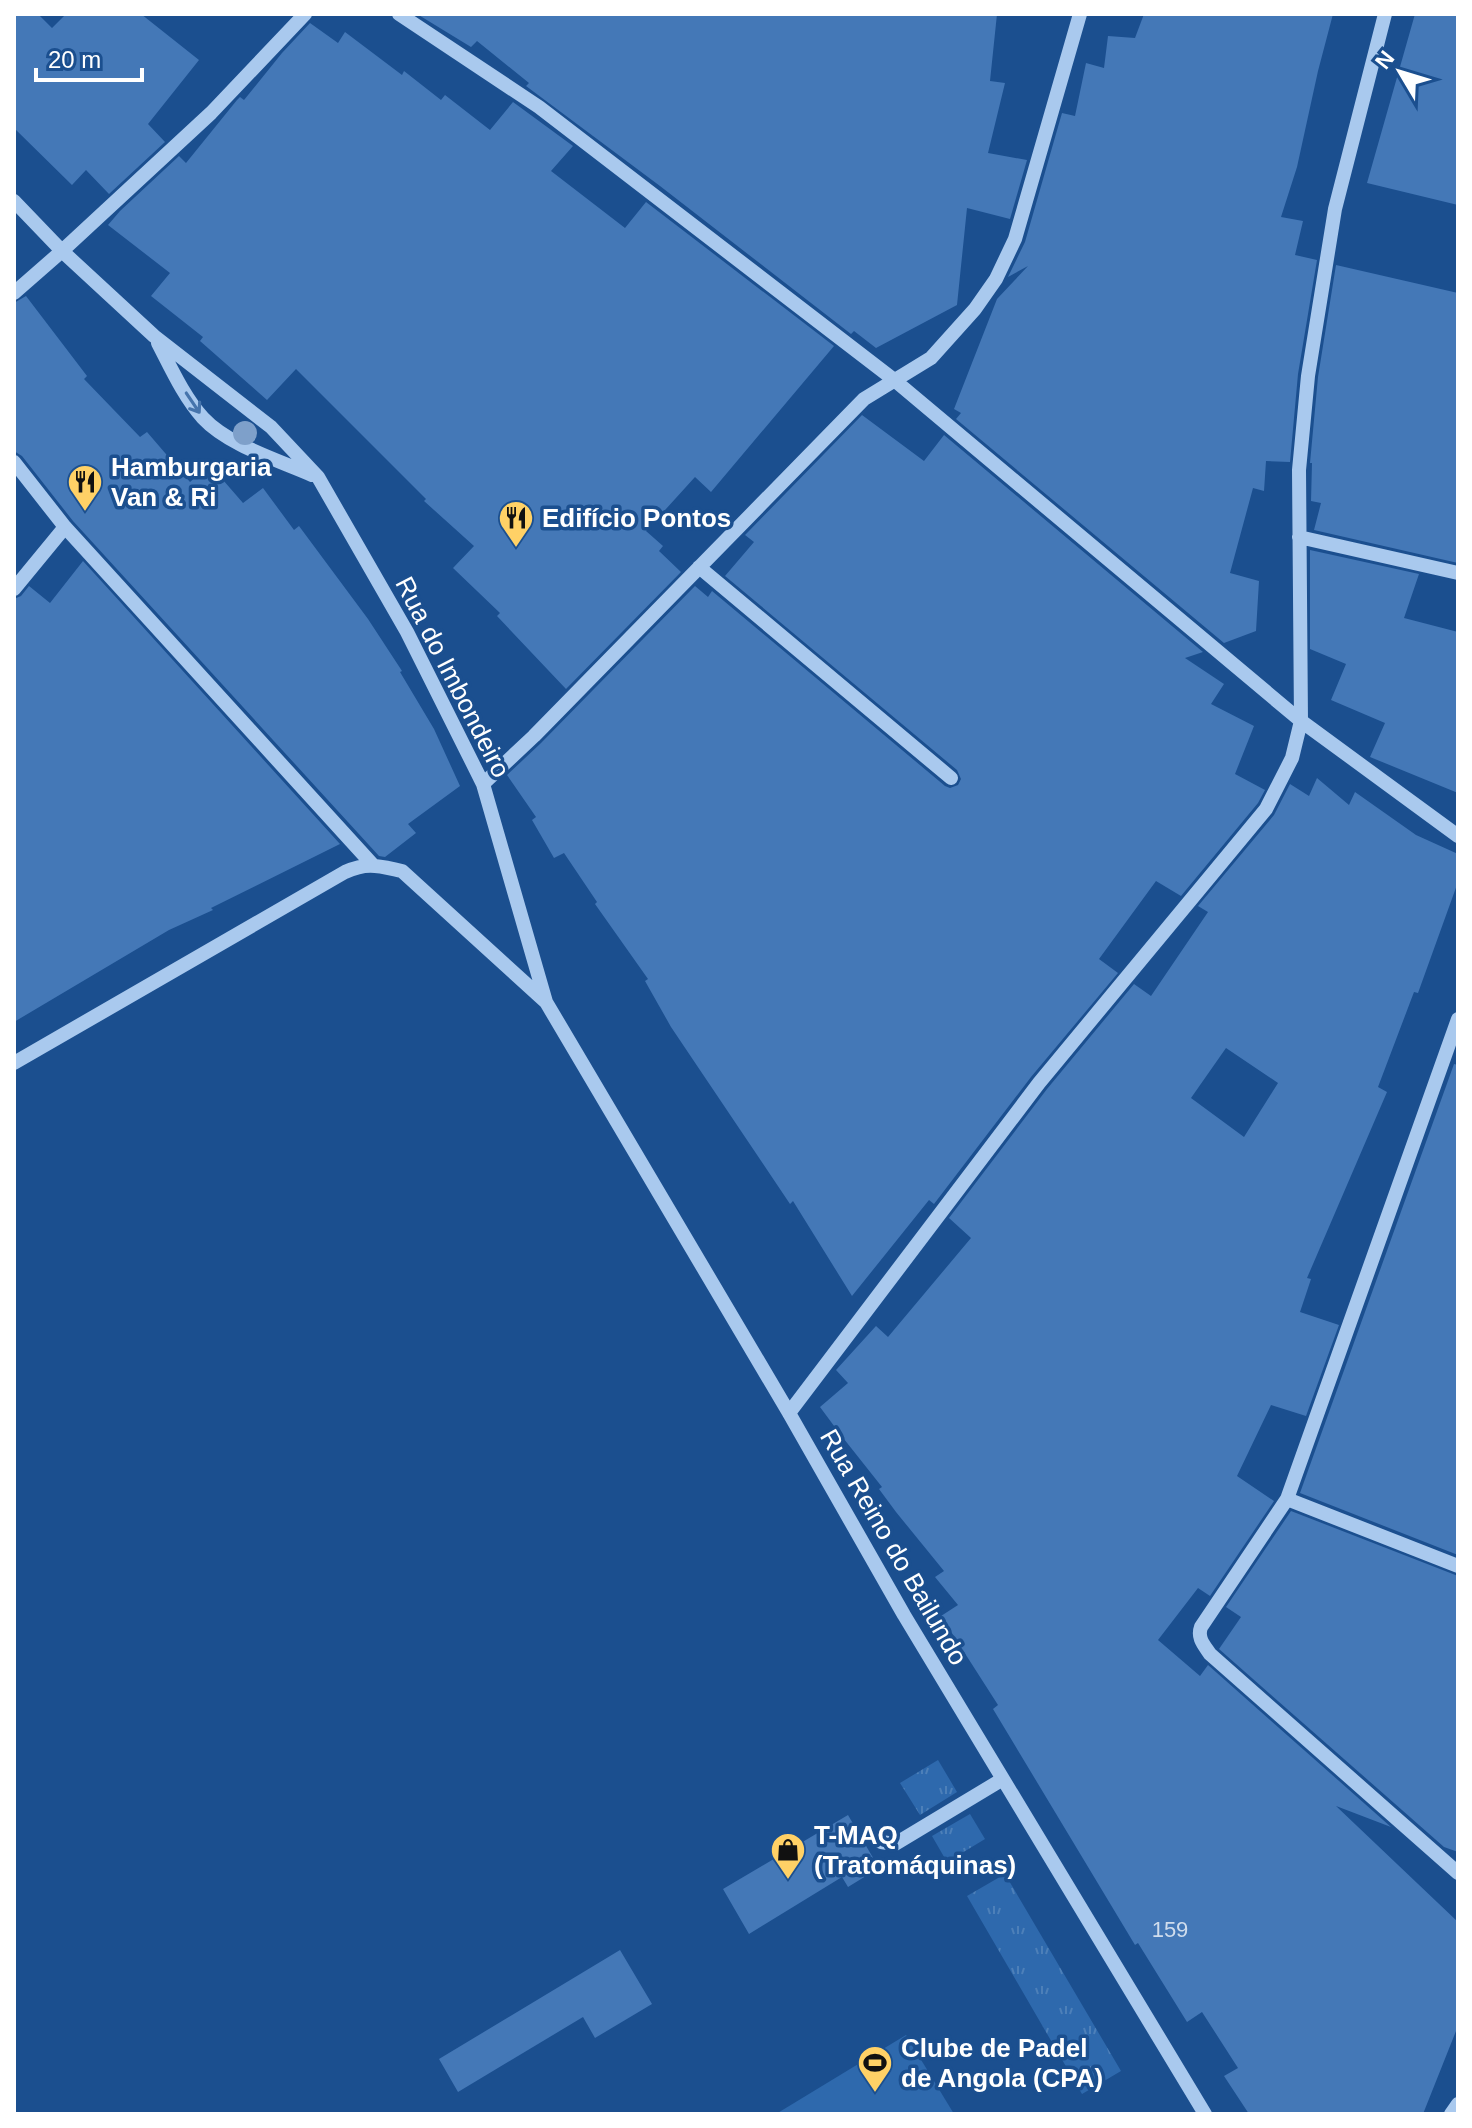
<svg xmlns="http://www.w3.org/2000/svg" width="1472" height="2128" font-family="Helvetica,sans-serif">
<style>
.grass{fill:url(#grass-tufts)}
.pitch{fill:#2e69ad}
.building{fill:#4478b7;fill-rule:evenodd}
.lines{fill:none;stroke-linecap:round;stroke-linejoin:round}
.minor{stroke:#a9c9ee;stroke-width:14}
.tree{fill:#7ea0ca}
.oneway{stroke:#4674ac}
.labels{text-anchor:middle;dominant-baseline:central;stroke-width:7;stroke-linejoin:round;paint-order:stroke}
.number-label{font-size:22px;fill:#d0dded}
.poi-label{font-size:26px;font-weight:bold;fill:#fff;stroke:#1b4f8f;text-anchor:start}
.street-label{font-size:26px;fill:#fff;stroke:#1b4f8f}
</style>
<defs>
<pattern id="grass-tufts" width="24" height="20" patternUnits="userSpaceOnUse" patternTransform="scale(2)"><rect width="24" height="20" fill="#2e69ad"/><path d="M3 7l-1-3M5 7V3M7 7l1-3M15 17l-1-3M17 17v-4M19 17l1-3" fill="none" stroke="#4d80b9"/></pattern>
</defs>
<rect width="100%" height="100%" fill="#1b4f8f"/>
<!-- grass -->
<path class="grass" d="M938,1760L957,1792L920,1815L900,1783Z
M970,1814L985,1839L947,1862L932,1836Z
M1005,1874L1121,2071L1082,2094L967,1896Z"/>
<!-- pitch -->
<path class="pitch" d="M906,2035L954,2114H776Z"/>
<!-- building -->
<path class="building" d="M14,14H38L52,28L66,14H141L199,60L148,124L165,142L109,194L86,170L72,185L14,128Z
M417,14H997L990,81L1005,83L988,153L1027,160L1010,219L967,208L957,305L876,348L854,331L851,334L660,186L526,86L529,83L477,41L471,47Z
M1144,14H1333L1318,71L1297,167L1281,217L1303,221L1295,255L1317,260L1298,374L1290,462L1266,461L1264,491L1253,488L1230,573L1259,581L1256,631L1224,643L956,419L961,413L954,409L997,299L1028,266L1008,277L1025,242L1062,113L1075,116L1086,63L1104,68L1108,36L1135,38Z
M1415,14H1458V205L1367,183Z
M310,23L338,43L345,32L402,75L404,71L441,100L445,95L490,130L513,102L573,146L551,171L625,228L646,202L834,346L711,492L695,477L646,531L663,546L659,551L681,572L566,689L497,616L500,613L453,568L474,546L424,501L426,499L296,369L267,400L200,341L203,337L151,296L170,273L108,225L120,211L179,156L186,163L237,100L240,97L244,100L282,53Z
M1336,265L1458,293V563L1314,530L1321,503L1311,501L1312,463H1310L1318,377Z
M26,296L87,376L84,379L140,437L147,432L190,482L210,465L243,503L263,488L294,530L299,526L368,619L402,671L400,672L434,729L460,786L408,824L416,833L385,857L379,856L73,521L22,456L14,451V303Z
M862,415L924,461L944,435L1203,652L1185,658L1224,684L1211,704L1254,726L1235,774L1265,790L1258,803L1181,896L1156,881L1099,959L1118,973L1031,1077L934,1204L929,1200L852,1296L793,1201L790,1204L671,1027L645,981L648,979L595,904L597,902L564,853L554,858L532,820L536,817L507,775L541,743L695,586L708,597L712,591L945,786L950,788L958,785L961,779L957,770L725,576L754,542L745,535L747,533Z
M1310,550L1419,574L1404,618L1458,632V793L1370,757L1385,723L1331,700L1346,664L1310,649Z
M83,561L340,844L211,908L213,910L169,930L14,1022V599L21,596L29,586L50,603Z
M1317,778L1349,805L1355,792L1416,835L1458,854V882L1418,993L1414,992L1378,1087L1387,1092L1307,1278L1311,1279L1300,1312L1339,1325L1306,1416L1271,1405L1237,1476L1274,1501L1210,1596L1198,1588L1158,1640L1200,1676L1208,1665L1391,1827L1336,1806L1458,1922V2026L1423,2114H1249L1224,2076L1238,2068L1202,2012L1187,2022L1138,1943L1135,1945L993,1709L998,1705L941,1616L958,1605L935,1577L944,1571L896,1512L879,1489L882,1487L840,1434L820,1407L848,1383L836,1370L876,1326L888,1337L971,1238L949,1218L1047,1089L1134,984L1151,996L1208,912L1198,906L1274,815L1290,784L1309,796ZM1226,1048L1278,1083L1244,1137L1191,1098Z
M1454,1064L1458,1065V1555L1300,1493Z
M1291,1511L1458,1576V1852L1444,1847L1219,1649L1241,1617L1226,1607Z
M848,1815L879,1868L848,1887L842,1877L749,1934L723,1889Z
M620,1950L652,2004L595,2038L583,2017L458,2092L439,2059Z"/>
<g class="lines">
<!-- minor -->
<path class="minor" d="M399,14L539,107L893,379L1301,721L1458,836
M14,201L62,251L154,336L271,427L318,477L407,632L483,784L546,1002L789,1413L904,1615L1205,2114
M14,293L62,251L211,113L305,14
M158,343C171,368 184,397 203,418C228,445 278,460 312,475
M14,462L65,527L372,864
M1299,537L1458,573
M699,567L951,778
M14,589L65,527
M483,784L534,736L864,399L931,358L975,309L996,279L1015,239L1080,14
M1458,1019L1287,1499L1201,1627C1197,1638 1204,1645 1210,1654L1458,1873
M14,1063L345,872C368,862 378,866 402,871L546,1002
M789,1413L1039,1083L1266,809L1292,758L1301,721L1299,470L1308,376L1335,209L1385,14
M1287,1499L1458,1566
M881,1842L895,1844L1003,1779
M1451,2114L1458,2104"/>
</g>
<!-- trees -->
<circle class="tree" cx="245" cy="433" r="12"/>
<!-- one-way arrows -->
<defs><path id="oneway-shaft" d="M-6 0H5M1.5-3L5.5 0L1.5 3" fill="none" stroke-width="1.6" stroke-linecap="round" stroke-linejoin="round" transform="scale(2)"/></defs>
<use class="oneway" href="#oneway-shaft" transform="translate(193 403) rotate(56)"/>
<!-- icons -->
<defs>
<symbol id="restaurant-pin" viewBox="-11 -11 22 30"><path d="M0 17L-7.5 6A9.5 9.5 0 1 1 7.5 6Z" fill="#ffd166" stroke="#1b4f8f"/><path d="M-5-6h1v4h1v-4h1v4h1v-4h1v5L-1.5 .5V6h-2V.5L-5-1ZM5-6V6H3V1.5H1.5Q1.5-4 5-6Z" fill="#111"/></symbol>
<symbol id="shop-pin" viewBox="-11 -11 22 30"><path d="M0 17L-7.5 6A9.5 9.5 0 1 1 7.5 6Z" fill="#ffd166" stroke="#1b4f8f"/><path d="M-5-2.5h2.3a2.7 3.5 0 0 1 5.4 0H5L5.5 6h-11ZM-1.5-2.5h3a1.5 2.3 0 0 0-3 0Z" fill="#111"/></symbol>
<symbol id="stadium-pin" viewBox="-11 -11 22 30"><path d="M0 17L-7.5 6A9.5 9.5 0 1 1 7.5 6Z" fill="#ffd166" stroke="#1b4f8f"/><path d="M0-5a6.5 5 0 1 0 0 10a6.5 5 0 1 0 0-10ZM-3.5-1.8h7v3.6h-7Z" fill="#111"/></symbol>
</defs>
<g fill-rule="evenodd">
<use href="#restaurant-pin" x="65" y="462" width="40" height="54"/>
<use href="#restaurant-pin" x="496" y="498" width="40" height="54"/>
<use href="#shop-pin" x="768" y="1830" width="40" height="54"/>
<use href="#stadium-pin" x="855" y="2043" width="40" height="54"/>
</g>
<g class="labels">
<!-- number labels -->
<g class="number-label">
<text x="1170" y="1929">159</text>
</g>
<!-- poi labels -->
<g class="poi-label">
<text x="111" y="467">Hamburgaria<tspan x="111" dy="30">Van &amp; Ri</tspan></text>
<text x="542" y="518">Edifício Pontos</text>
<text x="814" y="1835">T-MAQ<tspan x="814" dy="30">(Tratomáquinas)</tspan></text>
<text x="901" y="2048">Clube de Padel<tspan x="901" dy="30">de Angola (CPA)</tspan></text>
</g>
<!-- street labels -->
<g class="street-label">
<text transform="translate(453 677) rotate(63)">Rua do Imbondeiro</text>
<text transform="translate(894 1547) rotate(60)">Rua Reino do Bailundo</text>
</g>
</g>
<!-- border -->
<rect width="1472" height="2128" fill="none" stroke="#ffffff" stroke-width="32"/>
<!-- north arrow -->
<g transform="translate(1400 72) rotate(308)" stroke="#1b4f8f" stroke-width="6" paint-order="stroke">
<path d="M0-6L14 30L0 20L-14 30Z" fill="#ffffff"/>
<text y="-12" font-size="22" font-weight="bold" text-anchor="middle" fill="#ffffff">N</text>
</g>
<!-- scale -->
<path d="M36 68v12h106v-12" fill="none" stroke="#ffffff" stroke-width="4"/>
<text x="48" y="68" font-size="24" fill="#ffffff" stroke="#1b4f8f" stroke-width="6" paint-order="stroke">20 m</text>
</svg>
